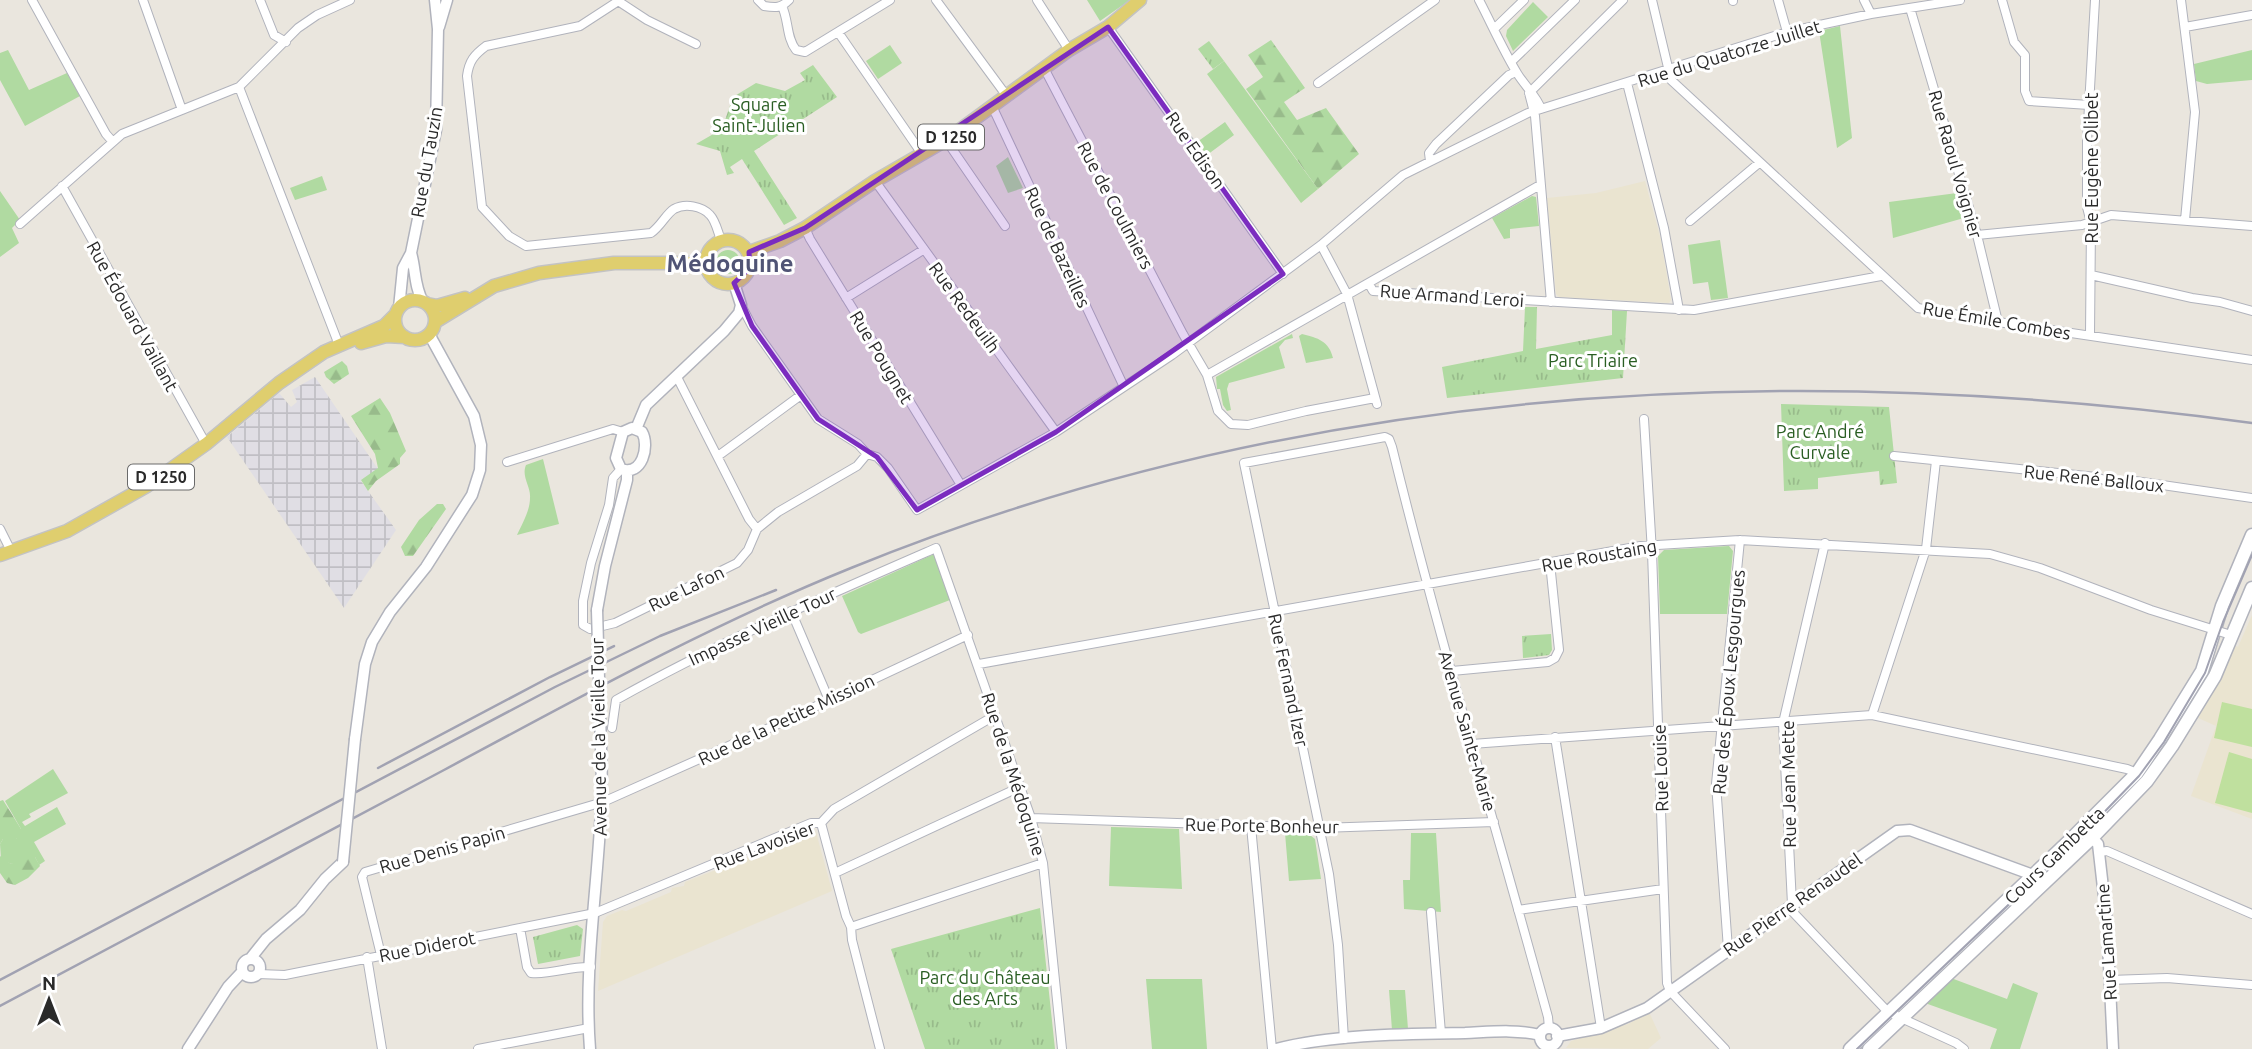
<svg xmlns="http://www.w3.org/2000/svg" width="2252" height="1049" font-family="Ubuntu,sans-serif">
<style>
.industrial{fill:url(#industrial-grid)}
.education{fill:#eae4d0}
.grass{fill:#b0daa1}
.forest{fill:url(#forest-firs)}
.park{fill:url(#park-tufts)}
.pitch{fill:#bfe09e}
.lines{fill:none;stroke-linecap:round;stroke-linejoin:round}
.minor-casing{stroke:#b1b3bc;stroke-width:10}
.tertiary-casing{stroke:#b1b3bc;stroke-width:13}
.secondary-casing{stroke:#b1b3bc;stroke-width:15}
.primary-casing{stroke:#c3c3c3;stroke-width:15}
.minor{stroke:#fff;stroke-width:8}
.tertiary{stroke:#fff;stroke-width:10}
.secondary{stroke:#fff;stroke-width:12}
.primary{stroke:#dfce6e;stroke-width:12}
.tram{stroke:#a1a2b2;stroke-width:2}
.rail{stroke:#a1a2b2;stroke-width:2.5}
.tertiary-bridge-casing{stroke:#b1b3bc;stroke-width:13;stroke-linecap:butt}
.tertiary-bridge{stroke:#fff;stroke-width:10}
.marked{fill:#7b2cbf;fill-opacity:0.2;stroke:#7b2cbf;stroke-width:5;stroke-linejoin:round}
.labels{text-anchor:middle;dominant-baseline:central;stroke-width:6;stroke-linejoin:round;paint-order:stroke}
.shield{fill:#fff;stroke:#6a6a6a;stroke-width:2}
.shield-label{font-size:16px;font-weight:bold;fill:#2a2a2a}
.street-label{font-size:18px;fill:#2a2a2a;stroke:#fff}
.park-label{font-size:18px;fill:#2a5e23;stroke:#fff}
.district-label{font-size:24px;font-weight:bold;fill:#505475;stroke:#fff}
</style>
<defs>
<pattern id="industrial-grid" width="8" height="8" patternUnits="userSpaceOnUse" patternTransform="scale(1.75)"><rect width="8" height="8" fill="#e0dee4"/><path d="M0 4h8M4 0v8" fill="none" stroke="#c0bfc4"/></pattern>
<pattern id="forest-firs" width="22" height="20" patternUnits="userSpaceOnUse" patternTransform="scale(1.75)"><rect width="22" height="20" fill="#b0daa1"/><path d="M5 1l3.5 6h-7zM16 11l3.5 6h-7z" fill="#98bb8b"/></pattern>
<pattern id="park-tufts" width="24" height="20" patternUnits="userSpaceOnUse" patternTransform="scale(1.75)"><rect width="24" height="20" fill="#b0daa1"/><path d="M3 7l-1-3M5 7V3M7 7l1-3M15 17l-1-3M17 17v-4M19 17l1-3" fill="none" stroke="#98bb8b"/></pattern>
</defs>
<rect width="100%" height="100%" fill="#eae6de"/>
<!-- industrial -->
<path class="industrial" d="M315,377L378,469L361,481L396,530L344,608L227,437L279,393L291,407L297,402L292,390Z"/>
<!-- education -->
<path class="education" d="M1645,181L1661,240L1671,300L1669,303L1559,297L1556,294L1547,198L1596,193Z
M2252,615V819L2191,796L2216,726L2196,717L2234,645L2238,647Z
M811,829L816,832L832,891L598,991L603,922L607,916L622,910L626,911L671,892L672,888L684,886L685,882L802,836L803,832Z
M1649,1012L1661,1038L1648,1049L1566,1048L1571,1041L1628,1024Z"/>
<!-- grass -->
<path class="grass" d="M1087,0H1130L1100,21Z
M1533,2L1548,17L1513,51L1506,36L1507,30Z
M1840,26L1852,138L1837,148L1819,31Z
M890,45L902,63L878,79L866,61Z
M8,50L29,90L67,73L80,96L25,126L0,80V53Z
M2252,50V80L2207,84L2196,81L2194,64Z
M1224,61L1318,189L1301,203L1207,74Z
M1225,122L1234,135L1207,155L1197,142Z
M1008,157L1023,188L1008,193L996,166Z
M322,176L327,190L295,200L290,188Z
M0,191L20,220L12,228L19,243L0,257Z
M1957,193L1964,218L1893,238L1889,202Z
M1532,196L1536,197L1539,226L1510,229V238L1504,239L1492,218Z
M1720,240L1728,298L1711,300L1708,282L1693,284L1688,245Z
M716 262a12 12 0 1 1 24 0a12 12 0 1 1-24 0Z
M1292,334L1293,338L1285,340L1279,347L1285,368L1229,383L1227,389L1231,410L1227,411L1223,405L1220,389H1217L1216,377Z
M1302,334C1318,338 1329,341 1333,358L1306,363L1299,336Z
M543,459L559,524L517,535C522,524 530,511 530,498C531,486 521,477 526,465Z
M1729,546L1733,551L1727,614H1660L1658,556L1664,550Z
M934,554L950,600L861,634L858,632L842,596Z
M53,769L68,793L29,814L31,817L22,822L25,826L57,807L66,824L34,842L45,861L39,865L35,857L11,864L1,859L0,844L3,839H16L21,829L5,801Z
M1111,827L1179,829L1182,889L1109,886Z
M1285,833L1310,835L1315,839L1321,879L1289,881Z
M1411,833H1436L1441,912L1404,909L1403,880H1410Z
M1951,978L2007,999L2013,983L2038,993L2020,1049H1990L1997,1029L1925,1003Z
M1146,979H1202L1207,1049H1152Z
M1389,990H1405L1408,1029L1392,1030Z"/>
<!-- forest -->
<path class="forest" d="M1271,40L1305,88L1284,102L1297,120L1326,108L1359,154L1318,189L1246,89L1263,77L1248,55Z
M342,361L347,366L349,374L334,384L326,377L324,372Z
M380,398L390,413L406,451L400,458V464L376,481L368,491L361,480L378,468L375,454L351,416Z
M437,504H443L446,509L413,556H405L401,547L419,520Z
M3,800L21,829V835L16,839H3L0,844V801Z
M0,856L11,864L23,857H35L40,866L28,878L15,885L7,883L0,873Z"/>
<!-- park -->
<path class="park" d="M1209,41L1224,61L1213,69L1198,49Z
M813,65L837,97L754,151L797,218L784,225L742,159L730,167L734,173L727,175L720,151L696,144L722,129L733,97L756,83L785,91L805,80L800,73Z
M1525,307H1537L1536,349L1612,335V310L1627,311L1623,378L1447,398L1442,367L1523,351Z
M1781,404L1889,407L1897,483L1880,485L1879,471L1818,478V489L1784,491Z
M1551,634L1552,650L1549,655L1523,658L1522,636Z
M1040,908L1055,1049H925L891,949Z
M577,925L583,929L580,956L538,964L533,937Z"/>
<!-- pitch -->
<path class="pitch" d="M2222,702L2252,709V747L2214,738Z
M2229,752L2252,759V813L2215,803Z"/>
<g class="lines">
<defs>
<path id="minor" d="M32,0L106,134L113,142
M143,0L182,110
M260,0L274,35L286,42
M620,0L580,26L486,46C474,55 469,61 467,76L482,207L509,236L526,246L651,233C661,226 666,214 674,209C685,203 702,206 710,215C716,221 718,233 721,240
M758,0L764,6C776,8 781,8 789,0
M936,0L1006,95
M1037,0L1069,50
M1479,0C1492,25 1503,50 1517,73C1524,85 1538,98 1541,109
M1652,0L1671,80L1918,308L1998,322L2252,360
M1733,0V1
M1778,0L1787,32
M1864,0L1871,14
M2002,0L2014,42L2025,55V91L2029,101L2089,105
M2181,0L2195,112L2185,220
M618,1L647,20L696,44
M782,6C789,21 786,37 796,50L805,52L890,0
M1910,8L1977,235L1998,322
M1108,27L1283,274
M2185,27L2252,15
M1494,29L1524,0
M838,32L922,154
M1511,62L1575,0
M1044,68L1183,334L1207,375L1218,411L1231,424L1248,425L1306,411L1375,398
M1318,83L1435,0
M1627,83L1664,228L1679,310
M239,87L339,345
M1529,93L1535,116L1551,302
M1529,93L1623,0
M992,106L1124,387
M946,140L1005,226
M1430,161L1429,153L1436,144L1509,75L1516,72
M875,181L1056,432
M62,186L206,444
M1690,221L1759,163
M20,224L122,134L239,87L298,28L317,15L350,0
M805,228L810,239L961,485
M1977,235L2082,225L2111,215L2252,226
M1321,245L1347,294L1377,404
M2091,275L2192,298L2220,302L2252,311
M1369,284L1373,291L1694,310L1881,276
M846,298L923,250
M741,305L752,326L818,419L858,444L867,454L877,457L888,468L917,510L1056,432L1172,355L1321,245L1403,175L1528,113L1787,32L1871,14L1960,0
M2090,335L2091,223L2087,207V141L2095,0
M1207,375L1540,185
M677,377L749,519L757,529
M1644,419L1652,552L1667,983L1670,991L1725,1049
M718,456L801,395
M1894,456L2096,477L2115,484L2128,480L2252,498
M507,462L613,429L623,432
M621,469L613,478L609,505L591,563L583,601V625L590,629L615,623L737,563L748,550L757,529L778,512L857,466L867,454
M0,529L11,551
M791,611L829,700
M979,664L1641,546L1740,540L1990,554L2040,568L2151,610L2231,635
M1452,671L1548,662L1555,658L1559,650L1550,563
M1872,715L1926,549L1936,461
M612,728L616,700C719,642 828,595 936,548L1031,818L1043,863L1062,1049
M1555,737L1601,1028
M1472,744L1872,715L2127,769L2137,773
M1031,818L1321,828L1494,822
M821,823L846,916L851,927L852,940L880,1049
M821,823L834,809L994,716
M1251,826L1272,1049
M2099,852L2107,851L2252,914
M835,873L1020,787
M1792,904L1783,723L1825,543
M1788,907L1888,1012L1956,1043L1964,1049
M1518,910L1663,889
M1431,912L1441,1033
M851,927L1043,863
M520,928L527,967L531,973C551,975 570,966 591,967
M1728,949L1716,784L1740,540
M381,955L362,877L365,872L603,802L778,724L968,635
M367,957L382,1049
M258,974L285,975L595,913L811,823H821
M2110,980L2167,978L2252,985
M1344,1039L1338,945L1329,874L1244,463L1385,437L1389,439L1392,447C1439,638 1496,827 1548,1017L1549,1028
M478,1049L589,1028"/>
<path id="tertiary" d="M439,27L447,0
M411,253C416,270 414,286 423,302
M399,308L403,268L411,253L436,130L438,29L435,0
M632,428L642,432C650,446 642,477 621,469L616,458L623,432Z
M636,429L646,405L724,331L739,313L741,305L734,283
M597,610L605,566L627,480V471
M355,739L365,664L372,642L390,612L426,567L472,495L480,470L481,445L474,416L429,334
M2092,838L2098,844L2107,923L2113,1049
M242 968a9 9 0 1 1 18 0a9 9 0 1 1-18 0Z
M250,959L266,939L300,910L325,879L343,862
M1540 1037a9 9 0 1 1 18 0a9 9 0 1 1-18 0Z
M1557,1036L1601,1028L1647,1008L1897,831L1910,830L2033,875
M188,1049L228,987L242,972
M590,1049C582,949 606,848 601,748
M1276,1049C1335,1034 1404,1034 1465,1033C1490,1032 1515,1029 1540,1035"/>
<path id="secondary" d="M1850,1049L2069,841L2137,773L2160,739L2202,671L2222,606L2252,535
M1869,1049L2092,838L2147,781L2172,746L2215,676L2252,588"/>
<path id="primary" d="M706 262a22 22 0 1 1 44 0a22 22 0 1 1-44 0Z
M749,252L780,241L805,228L875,181L946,140L1069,50L1108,27L1140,0
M395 320a20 20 0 1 1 40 0a20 20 0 1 1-40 0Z
M427,304L437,306L465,298
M435,322L494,286L539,273L614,263H706
M361,343L386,336L405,337
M0,555L67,531L147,486L206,444L279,383L324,352L384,326L396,314"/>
</defs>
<!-- minor casing -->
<use href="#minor" class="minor-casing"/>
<!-- tertiary casing -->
<use href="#tertiary" class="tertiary-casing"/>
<!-- secondary casing -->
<use href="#secondary" class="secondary-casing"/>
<!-- primary casing -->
<use href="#primary" class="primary-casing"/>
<!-- minor -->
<use href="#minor" class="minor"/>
<!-- tertiary -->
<use href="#tertiary" class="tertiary"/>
<!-- secondary -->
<use href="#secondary" class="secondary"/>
<!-- primary -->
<use href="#primary" class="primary"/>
<!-- tram -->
<path class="tram" d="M1857,1049L2086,831L2139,776L2164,742L2205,673L2223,622L2252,555"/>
<!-- rail -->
<path class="rail" d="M378,768L550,677L614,646
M0,980L555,687L660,636L776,590
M0,1006C148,927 296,849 444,770C578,698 710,625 851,568C1298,386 1778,358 2252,423"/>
<defs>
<path id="tertiary-bridge" d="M597,610L601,748
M343,862L355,739"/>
</defs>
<!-- tertiary-bridge casing -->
<use href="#tertiary-bridge" class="tertiary-bridge-casing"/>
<!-- tertiary-bridge -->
<use href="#tertiary-bridge" class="tertiary-bridge"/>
</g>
<!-- marked area -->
<path class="marked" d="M1108,27L1283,274L1056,432L917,510L877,457L818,419L752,326L734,283L750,268L749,252L805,228Z"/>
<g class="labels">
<!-- shield labels -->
<g class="shield">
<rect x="918" y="124.5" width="66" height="25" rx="5"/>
<rect x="128" y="464.5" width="66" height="25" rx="5"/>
</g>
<g class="shield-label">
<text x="951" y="137">D 1250</text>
<text x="161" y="477">D 1250</text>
</g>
<!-- street labels -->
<g class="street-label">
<text transform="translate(1729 53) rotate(-17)">Rue du Quatorze Juillet</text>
<text transform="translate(1196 150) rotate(55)">Rue Edison</text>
<text transform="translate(426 162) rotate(-80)">Rue du Tauzin</text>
<text transform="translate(1956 164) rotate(74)">Rue Raoul Voignier</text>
<text transform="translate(2091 168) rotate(-90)">Rue Eugène Olibet</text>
<text transform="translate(1116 205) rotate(62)">Rue de Coulmiers</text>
<text transform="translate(1058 247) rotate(65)">Rue de Bazeilles</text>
<text transform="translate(1452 295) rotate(4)">Rue Armand Leroi</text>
<text transform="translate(965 307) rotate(54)">Rue Redeuilh</text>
<text transform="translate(133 316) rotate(61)">Rue Édouard Vaillant</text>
<text transform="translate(1997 320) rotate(10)">Rue Émile Combes</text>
<text transform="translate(882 357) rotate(59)">Rue Pougnet</text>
<text transform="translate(2094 478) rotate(6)">Rue René Balloux</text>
<text transform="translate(1599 555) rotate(-10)">Rue Roustaing</text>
<text transform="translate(686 588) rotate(-26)">Rue Lafon</text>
<text transform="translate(762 626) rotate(-25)">Impasse Vieille Tour</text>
<text transform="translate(1289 680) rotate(78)">Rue Fernand Izer</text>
<text transform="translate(1728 682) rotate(-85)">Rue des Époux Lesgourgues</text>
<text transform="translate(786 719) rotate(-25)">Rue de la Petite Mission</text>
<text transform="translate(1468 731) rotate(74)">Avenue Sainte-Marie</text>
<text transform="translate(598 737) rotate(-91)">Avenue de la Vieille Tour</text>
<text transform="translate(1660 768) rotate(-92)">Rue Louise</text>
<text transform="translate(1014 774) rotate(72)">Rue de la Médoquine</text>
<text transform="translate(1788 784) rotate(-91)">Rue Jean Mette</text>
<text transform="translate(1262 825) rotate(1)">Rue Porte Bonheur</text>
<text transform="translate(764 845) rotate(-21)">Rue Lavoisier</text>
<text transform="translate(442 849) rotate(-16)">Rue Denis Papin</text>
<text transform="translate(2054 855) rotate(-44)">Cours Gambetta</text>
<text transform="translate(1792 904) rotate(-35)">Rue Pierre Renaudel</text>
<text transform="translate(2106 942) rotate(-94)">Rue Lamartine</text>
<text transform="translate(427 946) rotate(-11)">Rue Diderot</text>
</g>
<!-- park labels -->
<g class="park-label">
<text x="759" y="104">Square<tspan x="759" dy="21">Saint-Julien</tspan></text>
<text x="1593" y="360">Parc Triaire</text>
<text x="1820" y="431">Parc André<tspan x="1820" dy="21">Curvale</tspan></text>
<text x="985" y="977">Parc du Château<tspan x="985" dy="21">des Arts</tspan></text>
</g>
<!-- district labels -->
<g class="district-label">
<text x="730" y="263">Médoquine</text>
</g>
</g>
<!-- north arrow -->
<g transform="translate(49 1000)" stroke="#ffffff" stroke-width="5" paint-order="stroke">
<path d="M0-5L12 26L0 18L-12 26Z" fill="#2a2a2a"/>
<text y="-10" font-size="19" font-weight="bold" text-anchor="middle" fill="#2a2a2a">N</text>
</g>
</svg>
